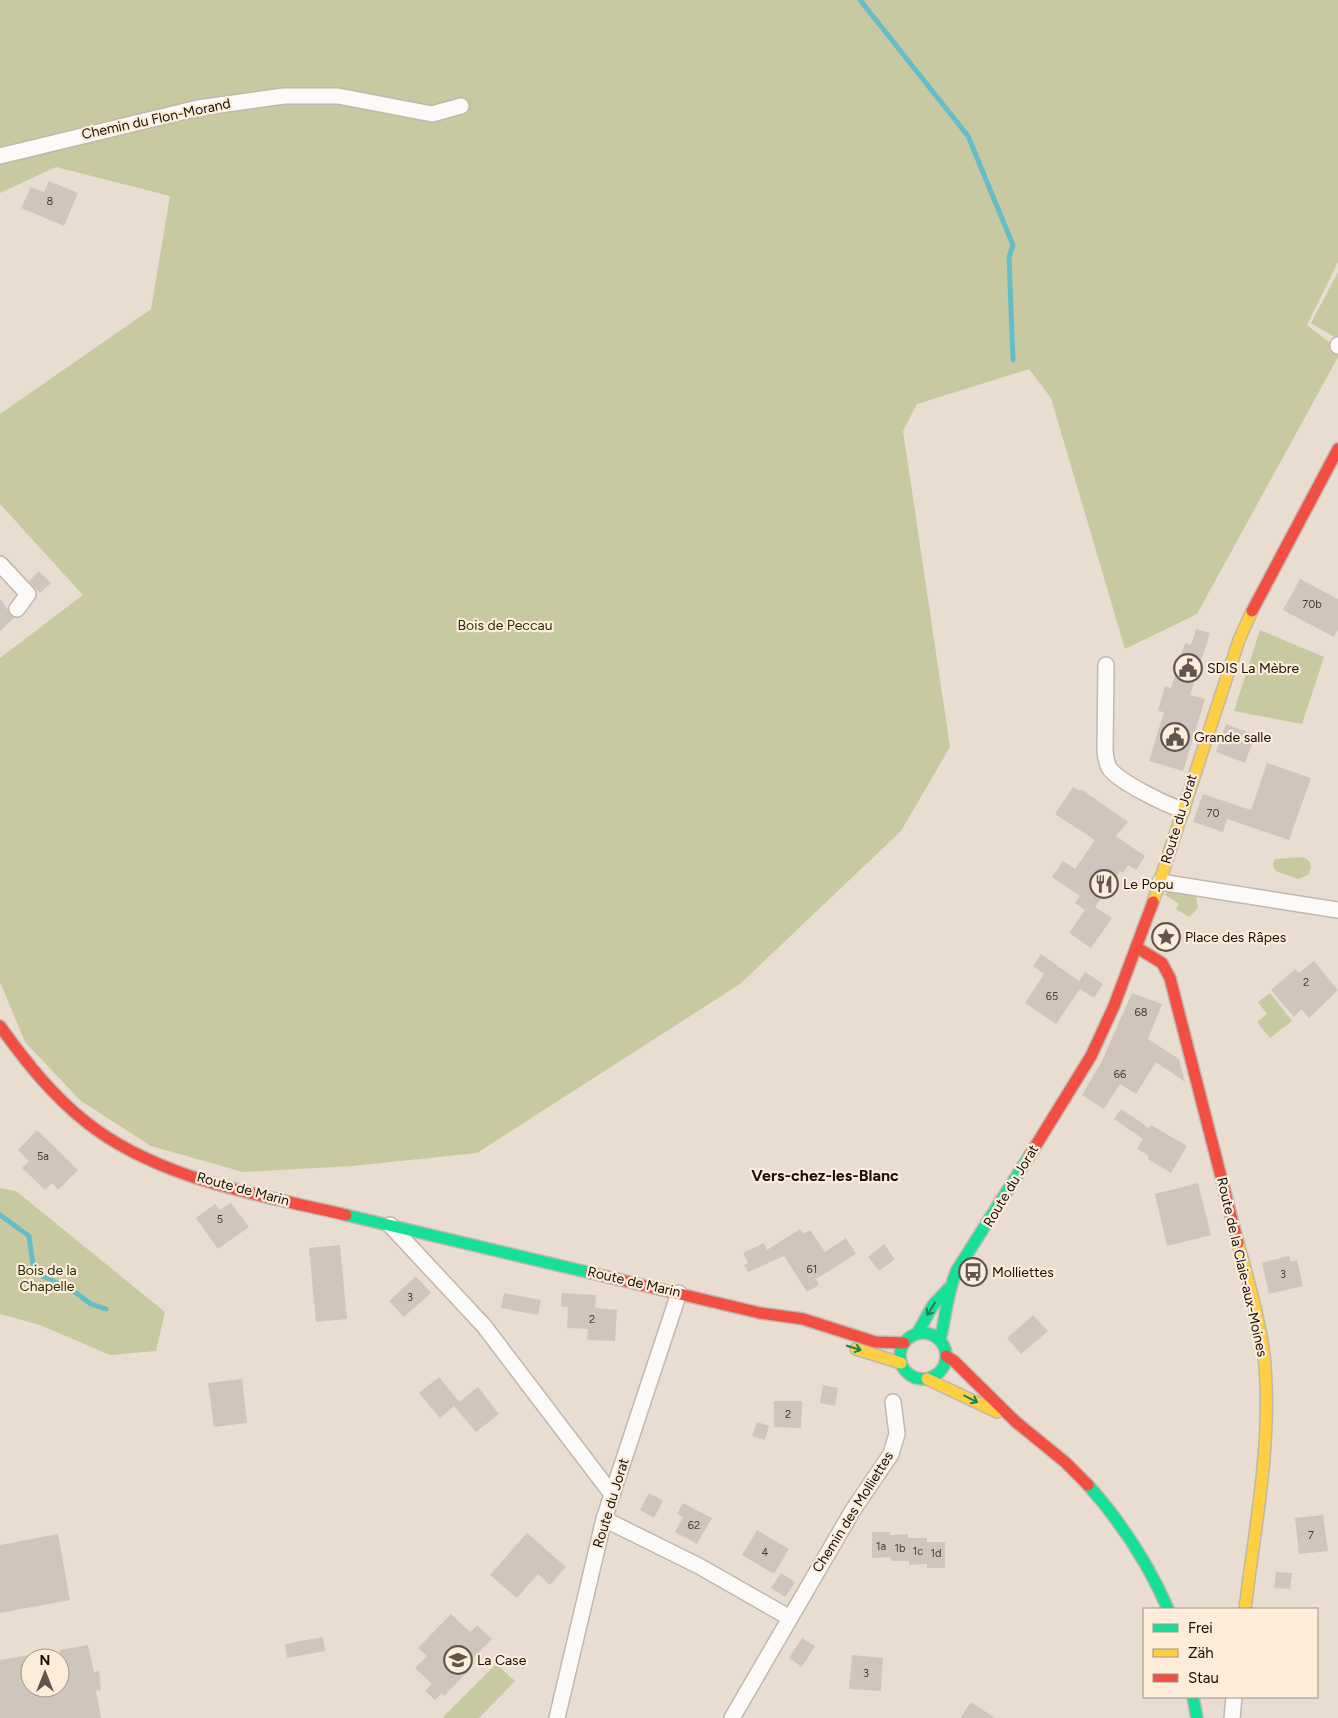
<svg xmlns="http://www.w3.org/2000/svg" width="1338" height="1718" font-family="Figtree,sans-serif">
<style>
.green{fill:#c8c8a1}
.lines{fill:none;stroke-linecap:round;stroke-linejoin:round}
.stream{stroke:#64bec8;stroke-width:5}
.building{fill:#cfc5bc}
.street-casing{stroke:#c0b7ad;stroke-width:18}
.fast-casing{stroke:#c0b7ad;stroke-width:14}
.slow-casing{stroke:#c0b7ad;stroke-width:14}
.jam-casing{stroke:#c0b7ad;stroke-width:14}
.street{stroke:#fcfaf8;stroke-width:15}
.fast{stroke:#16e098;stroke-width:11}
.slow{stroke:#ffcf43;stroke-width:11}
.jam{stroke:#f24e42;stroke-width:11}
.oneway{stroke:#168257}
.labels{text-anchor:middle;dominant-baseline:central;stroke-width:4.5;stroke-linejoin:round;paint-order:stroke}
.number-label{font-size:11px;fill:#443e35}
.street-label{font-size:14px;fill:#150f07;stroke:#fdecd9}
.park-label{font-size:14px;fill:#2b2f09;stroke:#fdecd9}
.poi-label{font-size:14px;fill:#150f07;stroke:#fdecd9;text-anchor:start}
.quarter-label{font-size:16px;font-weight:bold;fill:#150f07;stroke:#fdecd9}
</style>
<rect width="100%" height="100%" fill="#e8ddd0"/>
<!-- green -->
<path class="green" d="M0,0H1338V262L1307,325L1338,349V357L1197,614L1125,649L1051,398L1029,369L917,404L903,431L950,747L901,831L740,984L477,1153L352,1166L243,1172L151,1146L81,1101L25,1042L0,982V658L83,595L0,504V414L151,309L170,196L56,167L0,193Z
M1338,272V339L1311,323Z
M1260,630L1324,657L1302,724L1234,711Z
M1304,857L1310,862L1311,868L1308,875L1298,879L1276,871L1273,866L1275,859Z
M1172,891L1196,895L1198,908L1189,917L1176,909L1179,904L1164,894Z
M1270,993L1292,1021L1270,1038L1257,1022L1267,1014L1258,1002Z
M0,1188L16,1191L165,1312L156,1351L110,1355L40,1325L0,1314Z
M496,1664L515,1681L479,1718H444L443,1717Z"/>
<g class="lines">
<!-- stream -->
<path class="stream" d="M860,0L968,136L1013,245L1009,257L1013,360
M0,1215L29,1236L33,1265L43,1276L75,1292L91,1304L106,1309"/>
</g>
<!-- building -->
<path class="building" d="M49,181L78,193L64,226L21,208L31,187L44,192Z
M39,571L51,583L40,593L29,581Z
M1300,579L1338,599V629L1334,637L1283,610Z
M0,599L14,618L0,631Z
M1196,629L1210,633L1190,695L1205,699L1183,771L1149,761L1164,712L1158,711L1165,686L1171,688L1185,643L1191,645Z
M1226,724L1255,735L1245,763L1216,752Z
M1267,763L1311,778L1289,840L1227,819L1223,832L1193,822L1203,794L1251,810Z
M1073,787L1080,791L1081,789L1128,822L1116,836L1145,856L1136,870L1128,865L1123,873L1120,871L1095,907L1112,918L1091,948L1069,933L1085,910L1075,903L1080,896L1052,877L1063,861L1075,869L1095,840L1055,814Z
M1041,954L1079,981L1085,972L1103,984L1094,998L1080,989L1056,1024L1025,1003L1044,974L1033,966Z
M1314,961L1338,990L1309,1018L1302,1009L1294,1017L1271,990L1295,969L1299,973Z
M1132,993L1162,1004L1148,1039L1179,1059L1185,1082L1156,1062L1136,1094L1120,1084L1104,1109L1082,1095L1102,1061Z
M1121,1109L1149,1128L1151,1125L1187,1146L1171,1173L1148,1159L1149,1156L1137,1149L1143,1139L1114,1119Z
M37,1130L78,1170L58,1190L52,1183L45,1190L22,1168L29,1161L18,1150Z
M1198,1183L1211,1235L1167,1246L1155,1194Z
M231,1203L249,1227L218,1249L196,1218L215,1204L220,1210Z
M800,1229L804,1234L810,1230L825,1252L846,1238L856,1254L816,1279L819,1285L807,1292L784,1256L748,1272L744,1265L748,1263L743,1253L764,1243L767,1250Z
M884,1244L895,1259L879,1271L868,1257Z
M340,1245L347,1319L316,1322L309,1248Z
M1289,1256L1291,1262L1297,1260L1303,1286L1269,1294L1262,1263Z
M416,1276L431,1293L404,1317L389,1301Z
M504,1293L541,1300L538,1315L501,1308Z
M562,1293L596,1295L595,1308L617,1310L615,1341L587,1340L588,1329L567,1328L568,1307L561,1306Z
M1033,1315L1048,1331L1021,1354L1007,1338Z
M439,1377L459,1402L478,1387L499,1414L476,1432L454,1406L440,1418L419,1393Z
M242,1379L247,1423L214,1427L208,1383Z
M823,1385L838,1388L835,1406L820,1403Z
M774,1401H802L801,1428L774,1427Z
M757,1422L769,1426L765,1440L752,1436Z
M649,1493L663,1501L654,1518L640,1510Z
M683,1503L712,1518L697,1544L675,1532L683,1517L677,1514Z
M1323,1515L1328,1551L1299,1554L1295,1518Z
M757,1530L789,1549L774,1574L742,1555Z
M872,1532H890V1535L908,1534V1538H927V1542H945V1568H927V1564L909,1565V1561H891V1557L872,1558Z
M527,1533L566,1567L550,1585L538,1574L517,1598L490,1575Z
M58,1534L70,1600L0,1613V1545Z
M1276,1572L1292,1573L1290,1589L1274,1588Z
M781,1573L795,1582L785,1597L771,1588Z
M451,1614L470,1632L477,1625L492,1639L466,1665L470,1669L444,1696L442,1693L435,1700L425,1691L432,1684L415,1668L427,1656L418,1648Z
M323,1637L325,1651L287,1658L285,1644Z
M802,1638L815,1646L802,1667L789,1658Z
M88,1645L94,1672L99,1671L101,1690L96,1691L101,1718H0V1660L30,1655V1688H60V1650Z
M852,1655L883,1658L881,1691L849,1689Z
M971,1702L995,1718H960Z"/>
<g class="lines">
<defs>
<path id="street" d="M0,156L198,108L284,96H338L432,114L461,106
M1338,345V346
M0,564L28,594L17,609
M1106,665L1105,751C1106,757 1106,764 1110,769C1121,783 1165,804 1182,810
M1160,882L1338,910
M390,1225L484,1326L611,1493
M604,1519L699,1566L790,1618
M557,1718L604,1519L679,1293
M732,1718L853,1510L891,1454L897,1434L893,1402
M1232,1718L1234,1697"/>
<path id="fast" d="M346,1215L591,1273
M900 1356a23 23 0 1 1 46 0a23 23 0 1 1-46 0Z
M917,1334L933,1305L949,1288
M940,1340C946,1316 947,1292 957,1270L1030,1155
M1088,1485C1121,1522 1148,1563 1168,1609
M1193,1697L1197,1718"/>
<path id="slow" d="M1153,902L1239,640L1252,611
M1238,1243C1248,1280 1259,1317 1264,1355C1273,1439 1255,1526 1245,1609
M856,1349L901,1363
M927,1379L997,1412"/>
<path id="jam" d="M1252,611L1338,449
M1136,947L1162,963L1170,978L1238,1243
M0,1026C25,1061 52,1095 86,1122C159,1180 258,1194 346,1215
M1030,1155L1091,1056L1114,1006L1153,902
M591,1273L760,1313L803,1319L875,1342L904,1343
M946,1356L954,1361L1016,1422L1065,1462L1088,1485"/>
</defs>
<!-- street casing -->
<use href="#street" class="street-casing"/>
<!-- fast casing -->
<use href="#fast" class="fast-casing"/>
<!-- slow casing -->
<use href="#slow" class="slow-casing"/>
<!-- jam casing -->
<use href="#jam" class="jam-casing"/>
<!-- street -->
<use href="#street" class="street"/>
<!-- fast -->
<use href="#fast" class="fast"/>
<!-- slow -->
<use href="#slow" class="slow"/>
<!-- jam -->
<use href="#jam" class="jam"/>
</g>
<!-- one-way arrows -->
<defs><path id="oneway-shaft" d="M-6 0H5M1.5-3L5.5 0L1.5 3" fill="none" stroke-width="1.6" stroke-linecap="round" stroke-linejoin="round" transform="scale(1.25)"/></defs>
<g class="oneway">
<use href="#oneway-shaft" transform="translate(931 1309) rotate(122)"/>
<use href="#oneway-shaft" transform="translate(854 1348) rotate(17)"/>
<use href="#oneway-shaft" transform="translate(971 1399) rotate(27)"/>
</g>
<!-- icons -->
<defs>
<symbol id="civic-ring" viewBox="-11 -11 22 22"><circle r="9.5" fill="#fdecd9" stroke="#5f574d" stroke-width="1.5"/><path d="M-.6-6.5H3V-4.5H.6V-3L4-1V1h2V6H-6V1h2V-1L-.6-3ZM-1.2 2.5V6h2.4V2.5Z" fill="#5f574d"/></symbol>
<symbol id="restaurant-ring" viewBox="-11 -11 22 22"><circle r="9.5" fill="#fdecd9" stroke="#5f574d" stroke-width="1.5"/><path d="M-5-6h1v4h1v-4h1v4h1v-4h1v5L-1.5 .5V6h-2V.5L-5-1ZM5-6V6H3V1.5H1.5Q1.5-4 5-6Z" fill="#5f574d"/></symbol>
<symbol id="sight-ring" viewBox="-11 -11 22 22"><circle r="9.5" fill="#fdecd9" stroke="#5f574d" stroke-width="1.5"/><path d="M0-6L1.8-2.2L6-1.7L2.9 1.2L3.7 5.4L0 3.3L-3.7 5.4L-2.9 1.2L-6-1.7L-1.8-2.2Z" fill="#5f574d"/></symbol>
<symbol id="bus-ring" viewBox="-11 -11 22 22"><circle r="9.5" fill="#fdecd9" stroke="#5f574d" stroke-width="1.5"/><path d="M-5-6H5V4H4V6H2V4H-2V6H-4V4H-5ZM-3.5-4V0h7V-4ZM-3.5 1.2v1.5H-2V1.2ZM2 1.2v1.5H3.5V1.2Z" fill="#5f574d"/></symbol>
<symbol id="school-ring" viewBox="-11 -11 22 22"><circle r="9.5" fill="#fdecd9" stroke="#5f574d" stroke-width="1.5"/><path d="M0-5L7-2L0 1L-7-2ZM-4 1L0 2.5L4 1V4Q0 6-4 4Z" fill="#5f574d"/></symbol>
</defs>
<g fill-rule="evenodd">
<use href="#civic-ring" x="1172" y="652" width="32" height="32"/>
<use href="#civic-ring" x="1159" y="721" width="32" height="32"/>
<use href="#restaurant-ring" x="1088" y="868" width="32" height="32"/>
<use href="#sight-ring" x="1150" y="921" width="32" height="32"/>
<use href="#bus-ring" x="957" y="1256" width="32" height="32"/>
<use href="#school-ring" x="442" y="1644" width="32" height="32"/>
</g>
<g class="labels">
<!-- number labels -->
<g class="number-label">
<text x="50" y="201">8</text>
<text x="1312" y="604">70b</text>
<text x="1213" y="813">70</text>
<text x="1306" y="982">2</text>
<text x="1052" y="996">65</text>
<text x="1141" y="1012">68</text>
<text x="1120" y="1074">66</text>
<text x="43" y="1156">5a</text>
<text x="220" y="1219">5</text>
<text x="812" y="1269">61</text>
<text x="1283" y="1274">3</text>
<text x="410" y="1297">3</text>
<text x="592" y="1319">2</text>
<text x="788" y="1414">2</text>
<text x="694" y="1525">62</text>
<text x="1311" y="1535">7</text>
<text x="881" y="1546">1a</text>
<text x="900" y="1548">1b</text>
<text x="918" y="1551">1c</text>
<text x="765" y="1552">4</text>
<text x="936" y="1553">1d</text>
<text x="866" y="1673">3</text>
</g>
<!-- street labels -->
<g class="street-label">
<text transform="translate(156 119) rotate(-12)">Chemin du Flon-Morand</text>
<text transform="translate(1179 819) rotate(-73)">Route du Jorat</text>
<text transform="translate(1011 1186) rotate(-59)">Route du Jorat</text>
<text transform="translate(243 1189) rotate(15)">Route de Marin</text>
<text transform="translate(1242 1267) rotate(77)">Route de la Claie-aux-Moines</text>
<text transform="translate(634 1282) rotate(13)">Route de Marin</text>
<text transform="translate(611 1503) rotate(-73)">Route du Jorat</text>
<text transform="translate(853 1512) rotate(-58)">Chemin des Molliettes</text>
</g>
<!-- park labels -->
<g class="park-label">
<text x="505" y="625">Bois de Peccau</text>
<text x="47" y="1270">Bois de la<tspan x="47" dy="16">Chapelle</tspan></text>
</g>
<!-- poi labels -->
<g class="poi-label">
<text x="1207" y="668">SDIS La Mèbre</text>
<text x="1194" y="737">Grande salle</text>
<text x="1123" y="884">Le Popu</text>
<text x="1185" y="937">Place des Râpes</text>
<text x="992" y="1272">Molliettes</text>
<text x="477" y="1660">La Case</text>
</g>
<!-- quarter labels -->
<g class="quarter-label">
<text x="825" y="1175">Vers-chez-les-Blanc</text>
</g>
</g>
<!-- legend -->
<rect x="1143" y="1608" width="175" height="90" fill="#fdecd9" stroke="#a09485"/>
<rect x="1153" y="1624" width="25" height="8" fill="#16e098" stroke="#a09485"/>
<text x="1188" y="1633" font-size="15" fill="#150f07">Frei</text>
<rect x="1153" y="1649" width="25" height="8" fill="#ffcf43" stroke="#a09485"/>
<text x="1188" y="1658" font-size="15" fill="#150f07">Zäh</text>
<rect x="1153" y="1674" width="25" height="8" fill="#f24e42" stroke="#a09485"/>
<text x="1188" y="1683" font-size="15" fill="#150f07">Stau</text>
<!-- north arrow -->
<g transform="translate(45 1673)"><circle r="24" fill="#fdecd9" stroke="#a09485"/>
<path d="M0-4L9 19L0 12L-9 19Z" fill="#5f574d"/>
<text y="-8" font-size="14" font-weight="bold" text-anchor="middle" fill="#150f07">N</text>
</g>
</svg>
